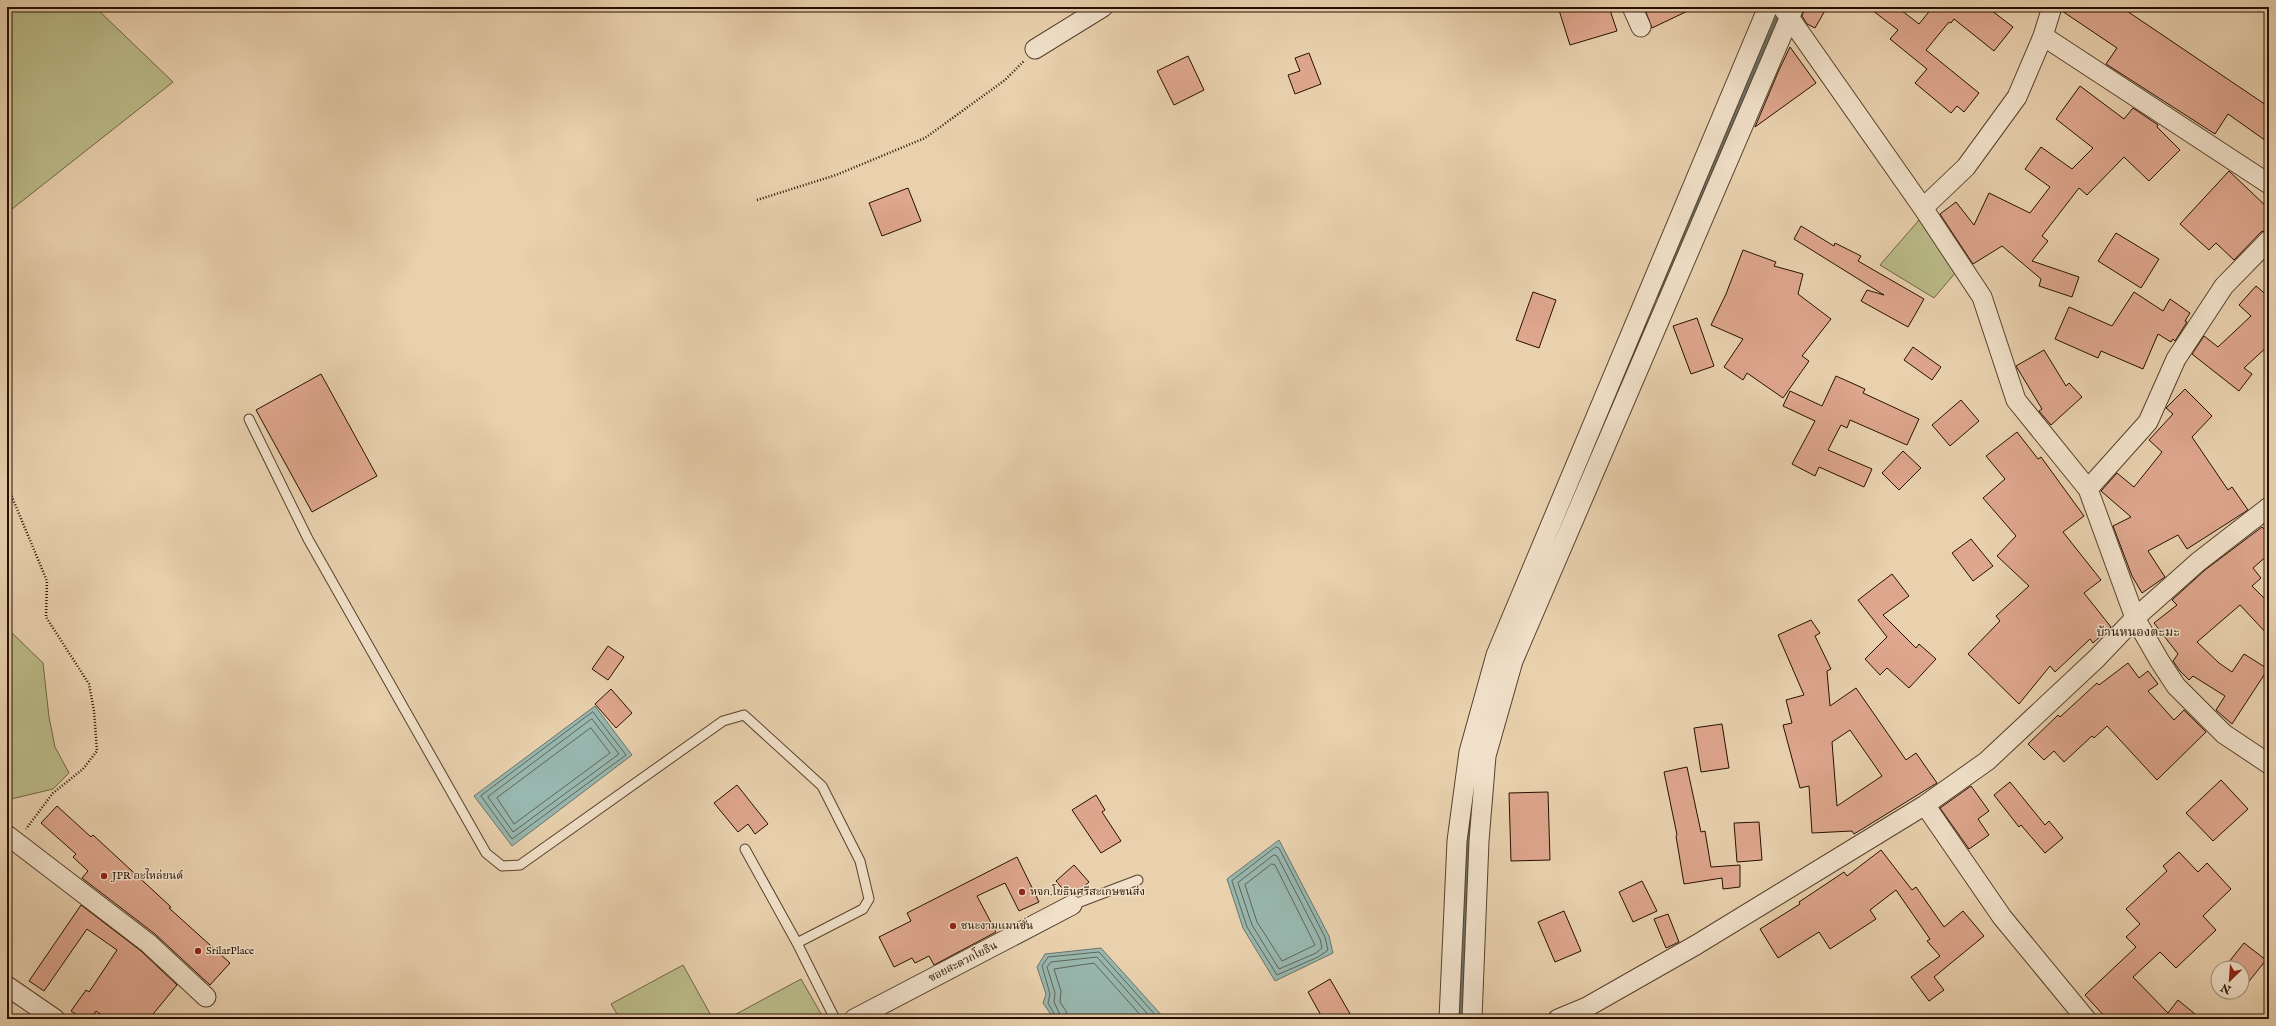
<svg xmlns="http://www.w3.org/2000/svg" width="2276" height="1026" font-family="'IM FELL English','Noto Serif Thai',serif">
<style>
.green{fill:#baba88;stroke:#706544}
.water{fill:#98b7af;stroke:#6a7469}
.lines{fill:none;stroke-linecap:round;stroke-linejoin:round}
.shore{stroke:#5f6458;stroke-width:1}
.stream{stroke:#6a7469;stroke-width:5}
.building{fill:#dea68d;stroke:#261000;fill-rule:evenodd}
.service-casing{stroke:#57402c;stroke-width:11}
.minor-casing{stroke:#57402c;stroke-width:21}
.path{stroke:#261000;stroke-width:2.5;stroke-dasharray:1 2;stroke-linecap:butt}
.service{stroke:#f1e1ca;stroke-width:9}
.minor{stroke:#f1e1ca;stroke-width:19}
.poi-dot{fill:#8f2418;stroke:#f1e1ca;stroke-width:1.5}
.labels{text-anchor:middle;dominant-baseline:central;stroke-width:3;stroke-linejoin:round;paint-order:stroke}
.poi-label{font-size:11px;fill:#261000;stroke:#f1e1ca;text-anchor:start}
.street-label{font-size:11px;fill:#261000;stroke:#f1e1ca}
.quarter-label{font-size:13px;fill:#261000;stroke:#f1e1ca}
</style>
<rect width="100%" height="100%" fill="#e9d1ae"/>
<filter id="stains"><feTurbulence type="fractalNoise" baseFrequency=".005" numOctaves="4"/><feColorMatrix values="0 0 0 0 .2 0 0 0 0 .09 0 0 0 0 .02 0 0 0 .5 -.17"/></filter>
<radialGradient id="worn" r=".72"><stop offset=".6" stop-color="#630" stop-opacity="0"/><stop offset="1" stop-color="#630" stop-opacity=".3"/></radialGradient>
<!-- green -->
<path class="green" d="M7,7H95L173,82L7,213Z
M1919,220L1956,272L1934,298L1880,265Z
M7,632L12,633L43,663L49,717L55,747L69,773L53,789L7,800Z
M683,965L713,1019H620L611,1004Z
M801,979L824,1019H727Z"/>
<!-- water -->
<path class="water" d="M595,706L632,755L512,846L474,796Z
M1279,840L1329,936L1333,953L1275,981L1243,928L1227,879Z
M1101,948L1165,1019H1054L1043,1003L1046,994L1037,967L1045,954Z"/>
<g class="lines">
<!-- shore -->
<path class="shore" d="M593,712L626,755L512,839L481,796Z
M592,719L619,754L513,832L488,797Z
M591,728L610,753L514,824L497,798Z
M1276,847L1279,848L1325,937L1328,950L1318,957L1277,975L1247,927L1232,881Z
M1274,855L1277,856L1320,939L1322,948L1316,953L1279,969L1252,925L1238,883Z
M1272,864L1275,865L1315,945L1282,961L1257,922L1245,885Z
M1057,1019L1048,1003L1050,994L1042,966L1048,957L1099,952L1159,1019
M1062,1019L1054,1002L1055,993L1047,967L1051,962L1097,957L1152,1019
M1068,1019L1066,1011L1060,1002L1061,991L1054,969L1094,963L1144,1019"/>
<!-- stream -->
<path class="stream" d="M1657,295L1780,12
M1461,1017L1468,841L1474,784"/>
</g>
<!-- building -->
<path class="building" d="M1558,7H1609L1617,31L1570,45Z
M1644,7H1696L1652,28Z
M1805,7H1827L1815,28L1807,24L1802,16Z
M1868,7H1897L1919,24L1932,8L1930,7H1987L2013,27L1994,51L1954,19L1951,23L1949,22L1926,50L1979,93L1964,112L1957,106L1951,113L1915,83L1927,69L1890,39L1898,30Z
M2063,7H2121L2269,107V143L2228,114L2215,134L2106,64L2117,48L2062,11Z
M1790,47L1816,83L1755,127L1779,70Z
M1309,53L1321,84L1295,94L1288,75L1300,71L1295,58Z
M1188,56L1204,90L1174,105L1157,71Z
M2080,86L2124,119L2133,108L2158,125L2157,127L2180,150L2149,181L2124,157L2087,195L2079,188L2042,236L2048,241L2032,261L2079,277L2072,297L2039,286L2041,279L2002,246L1973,264L1940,214L1956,202L1974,225L1989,193L2030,213L2050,187L2025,169L2041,147L2072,169L2093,148L2056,119Z
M2229,171L2269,209V229L2261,232L2234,260L2216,243L2209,250L2180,224Z
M908,188L921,221L882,236L869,203Z
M1801,226L1834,246L1835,243L1861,256L1858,261L1924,299L1908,327L1861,301L1867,290L1884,295L1794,239Z
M2116,233L2159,259L2141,288L2098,261Z
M1743,250L1776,262L1774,266L1803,274L1798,294L1831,319L1802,356L1809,361L1783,398L1747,373L1743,380L1724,367L1743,339L1711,325L1726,294Z
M2256,286L2269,297V345L2244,368L2252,374L2239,391L2192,354L2204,336L2218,347L2251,316L2239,305Z
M1533,292L1556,300L1539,348L1516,340Z
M2134,292L2163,311L2170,299L2190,313L2185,321L2187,322L2175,341L2173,339L2171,342L2158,334L2143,369L2101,351L2098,358L2055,339L2069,307L2112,326Z
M1697,318L1714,366L1691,374L1673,326Z
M1913,347L1941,367L1932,380L1904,360Z
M2044,350L2066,386L2069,383L2082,397L2051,425L2039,411L2042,409L2016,366Z
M321,374L377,476L312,512L256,410Z
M1836,376L1865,389L1863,393L1919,419L1907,445L1850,420L1847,428L1841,425L1828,450L1872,469L1864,487L1819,467L1815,476L1792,464L1815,421L1783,406L1790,391L1822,406Z
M2185,389L2212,416L2192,437L2228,490L2232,487L2248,510L2187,549L2178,535L2148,551L2165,577L2142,593L2132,576L2113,526L2131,517L2101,491L2117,473L2134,487L2162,452L2149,440L2173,414L2166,408Z
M1961,400L1979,421L1950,446L1932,425Z
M2017,432L2038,459L2041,457L2084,516L2063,532L2101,580L2084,593L2111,627L2093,643L2090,639L2055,672L2050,666L2019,704L1968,654L2000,621L1996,616L2029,586L1997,556L2016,536L1983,498L2005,479L1986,456Z
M1903,451L1921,468L1899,490L1882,473Z
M2262,527L2269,534V554L2253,568L2261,578L2252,586L2269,603V636L2240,605L2197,642L2219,663L2232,672L2244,654L2268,669L2232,724L2216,710L2225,696L2193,676L2189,680L2180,671L2173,661L2178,654L2154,623L2177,605L2172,600L2205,570Z
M1971,539L1993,566L1973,581L1952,553Z
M1892,574L1909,596L1883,615L1916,648L1919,644L1936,659L1909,688L1887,668L1880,675L1865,659L1887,637L1858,600Z
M1811,620L1820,633L1815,636L1831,669L1827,671L1830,706L1856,688L1906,760L1916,753L1937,783L1854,834L1852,831L1812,833L1809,786L1800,788L1783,725L1792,723L1786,700L1804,695L1778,635ZM1850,730L1882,776L1837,806L1832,742Z
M608,646L624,657L608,680L592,669Z
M2128,663L2139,678L2148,671L2158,684L2148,691L2174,720L2184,710L2206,732L2157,780L2107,726L2094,738L2092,736L2064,762L2054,751L2044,760L2028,744L2058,715L2060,717L2097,683L2099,685Z
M611,689L632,713L616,728L595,704Z
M1722,724L1729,768L1701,772L1694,728Z
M1687,767L1701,832L1705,831L1711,867L1740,865V887L1723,889L1722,878L1684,884L1676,836L1677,835L1664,772Z
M2221,780L2248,809L2213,841L2186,813Z
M2010,782L2045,825L2049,821L2063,838L2045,853L2021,825L2019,827L1994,795Z
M737,785L768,824L755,834L748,824L738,832L714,803Z
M1971,786L1989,811L1978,819L1989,835L1969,849L1940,808Z
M1548,792L1550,860L1511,861L1509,793Z
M1096,795L1105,810L1102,812L1121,841L1101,853L1072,810Z
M57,806L91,837L93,835L171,907L169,908L230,963L210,985L155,934L82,878L88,871L73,857L76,854L41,823Z
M1759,822L1762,860L1737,862L1734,823Z
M1881,850L1912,890L1916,887L1944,927L1963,911L1984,936L1934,977L1944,990L1929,1001L1911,977L1940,956L1927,941L1930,939L1896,890L1870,910L1876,919L1830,949L1819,932L1778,958L1760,929L1800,904L1799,902L1844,872L1847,876Z
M2179,852L2198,872L2207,863L2231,889L2203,916L2216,930L2176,968L2160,952L2133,977L2168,1013L2178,1000L2201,1019H2107L2085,995L2136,947L2126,937L2140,924L2126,909L2167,871L2163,866Z
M1017,857L1039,902L1019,911L1005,883L977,896L996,932L934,965L929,956L915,963L912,958L894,967L879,937L911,921L907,913Z
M1074,865L1089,882L1074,895H1068L1056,881Z
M1642,881L1657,911L1633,922L1619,892Z
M81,905L141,951L177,985L149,1019H107L96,1011L91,1019H83L71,1011L86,990L89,992L117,950L87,929L44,991L29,981Z
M1564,911L1581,951L1555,962L1538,922Z
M1668,914L1679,942L1666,948L1654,919Z
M2244,943L2266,960L2242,990V968H2224Z
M1330,979L1353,1019H1323L1308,992Z"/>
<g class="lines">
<defs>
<path id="service" d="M249,419L308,539L486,853L502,866L520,865L723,721L744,715L822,786L860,861L869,899L863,909L797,943L835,1019
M745,849L797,943
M1072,905L1138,880"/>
<path id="minor" d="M1632,7L1641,27
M1784,10L1923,208L1982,297L2016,400L2088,489L2135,618L2159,660L2176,686L2224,734L2269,764
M2043,36L2052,7
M1035,49L1103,7
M1923,208L1966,167L2017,97L2043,36L2269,184
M2088,489L2148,422L2176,359L2224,286L2269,240
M1925,805L2002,917L2086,1019
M7,835L148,943L206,997
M7,986L55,1019
M854,1019L1072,905
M1449,1019L1457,841L1469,752L1496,655L1768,7
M1472,1019L1479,841L1486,756L1513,661L1794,7
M1558,1019L1587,1007L1696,945L1925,805L1987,761L2097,658L2135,618L2198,562L2269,507"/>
</defs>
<!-- service casing -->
<use href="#service" class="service-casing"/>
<!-- minor casing -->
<use href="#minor" class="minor-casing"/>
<!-- path -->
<path class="path" d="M757,200L836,175L925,138L1005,80L1024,61
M7,485L47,581L46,617L89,684L94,711L97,751L83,769L53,793L26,829"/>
<!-- service -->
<use href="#service" class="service"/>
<!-- minor -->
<use href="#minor" class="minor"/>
</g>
<!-- markers -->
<g class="poi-dot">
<circle cx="104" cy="876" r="4"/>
<circle cx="1022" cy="892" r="4"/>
<circle cx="953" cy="926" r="4"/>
<circle cx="198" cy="951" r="4"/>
</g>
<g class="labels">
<!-- poi labels -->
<g class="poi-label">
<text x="112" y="876">JPR อะไหล่ยนต์</text>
<text x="1030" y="892">หจก.โยธินศรีสะเกษขนส่ง</text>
<text x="961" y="926">ชนะงามแมนชั่น</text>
<text x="206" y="951">SrilarPlace</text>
</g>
<!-- street labels -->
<g class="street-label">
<text transform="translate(963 962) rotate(-27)">ซอยสะดวกโยธิน</text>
</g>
<!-- quarter labels -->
<g class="quarter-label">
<text x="2138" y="632">บ้านหนองตะมะ</text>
</g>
</g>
<!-- margin -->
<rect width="2276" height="1026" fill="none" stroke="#e9d1ae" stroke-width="24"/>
<rect x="8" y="8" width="2260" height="1010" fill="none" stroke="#261000" stroke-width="2"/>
<rect x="12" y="12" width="2252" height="1002" fill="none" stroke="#261000"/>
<!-- north arrow -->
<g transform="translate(2230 980) rotate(205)"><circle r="19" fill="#f1e1ca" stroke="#a08d79"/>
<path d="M0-3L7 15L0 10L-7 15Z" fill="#8f2418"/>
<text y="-6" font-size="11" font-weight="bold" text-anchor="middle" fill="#261000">N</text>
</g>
<rect width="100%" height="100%" filter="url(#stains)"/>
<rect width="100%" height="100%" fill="url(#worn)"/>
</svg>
